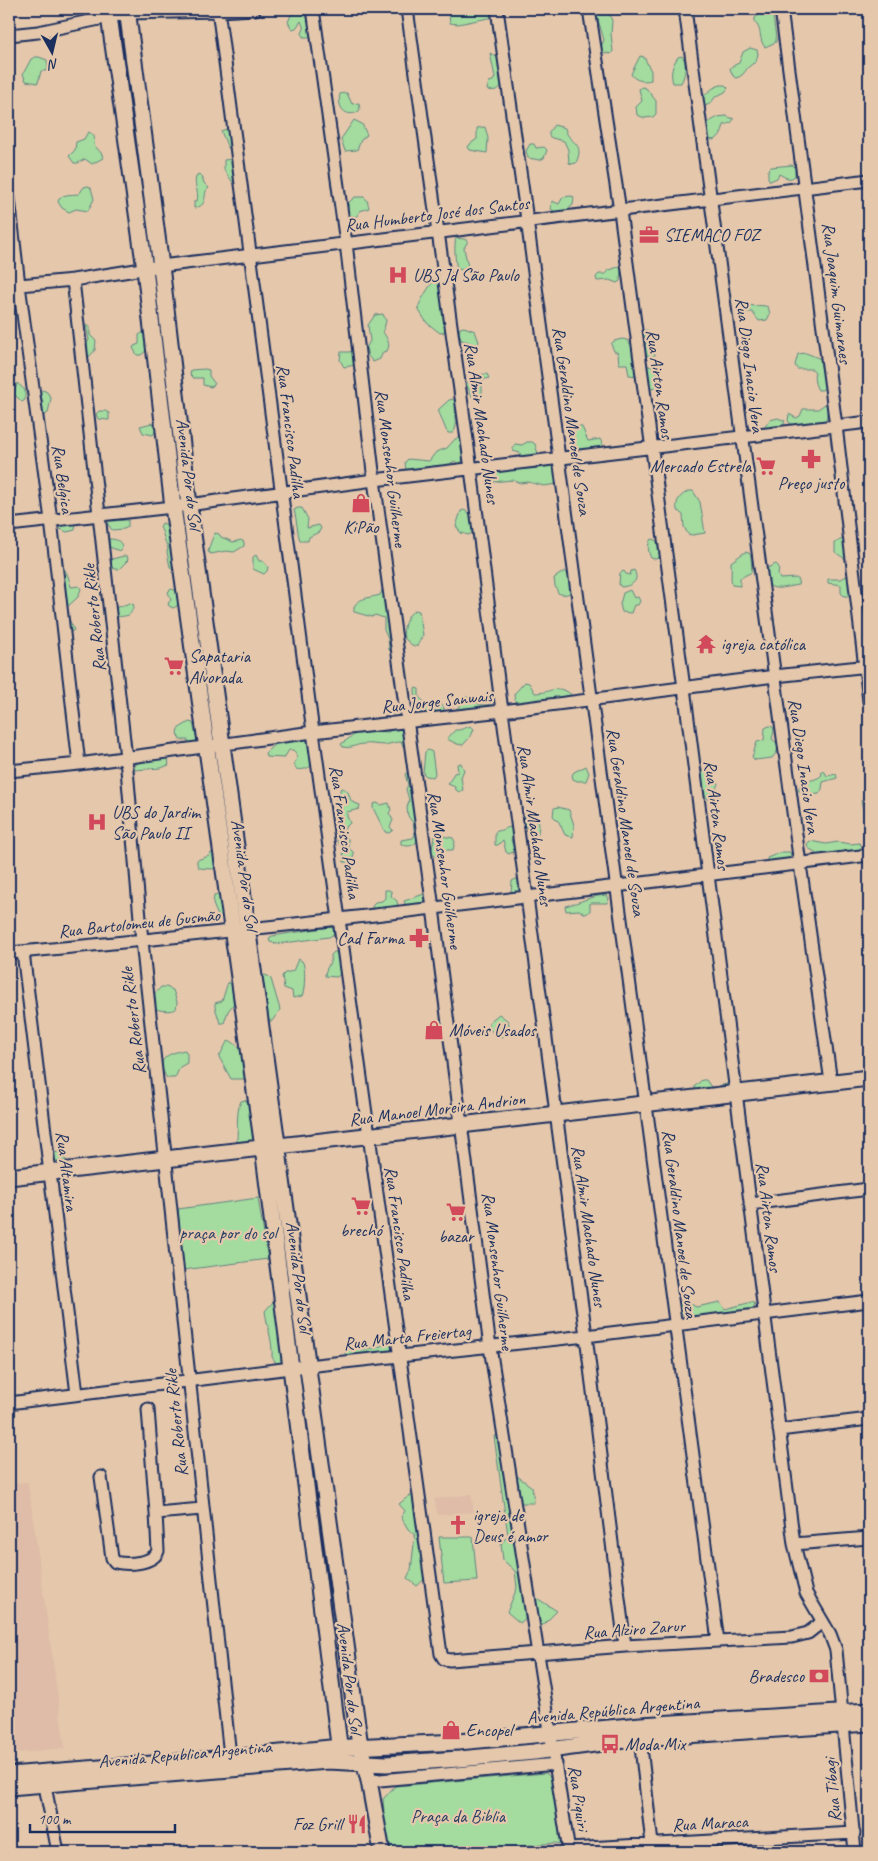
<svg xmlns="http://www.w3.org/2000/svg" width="878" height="1861" font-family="Caveat,sans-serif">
<rect width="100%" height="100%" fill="#e5c8ac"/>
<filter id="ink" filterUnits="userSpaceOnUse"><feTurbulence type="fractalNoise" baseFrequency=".02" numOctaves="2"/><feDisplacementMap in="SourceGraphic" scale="10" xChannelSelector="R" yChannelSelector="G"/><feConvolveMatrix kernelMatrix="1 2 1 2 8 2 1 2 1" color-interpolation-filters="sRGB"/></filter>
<g filter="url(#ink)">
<!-- built -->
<path fill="#debca7" d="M28,1482L65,1748L9,1754V1483Z
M471,1494L474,1512L438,1515L434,1499Z"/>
<!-- green -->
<path fill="#a4db9f" stroke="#60857e" d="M446,9H495L494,17L458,24L450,23L449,14Z
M597,9H608L612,21L611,34L613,51L611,54L602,52L600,49L604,40L596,13Z
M762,9H772L776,38V42L765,47C758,40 763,28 754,22L755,18L761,13Z
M298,11C311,18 311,23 312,37H303L302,33L304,29L301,21L296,28L292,29L288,22L291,15Z
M750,48L757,50L758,54L756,62C744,67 747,75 736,78L733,76L730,69L732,66L739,63L743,52Z
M490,53L500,59C502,73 509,94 487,90L489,82L493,81L495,77Z
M640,56L644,57L651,71V80C644,82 635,81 631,74Z
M682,56C688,63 685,76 681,83H673C670,74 672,65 678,57Z
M35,57H39L47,60L48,68L46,71H41L38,83L26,81L23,74L31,59Z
M721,85H725L728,88L725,92L715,97L711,103L700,109V98C709,94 709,88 721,85Z
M642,87L646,88L656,101V114L653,117L645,118L637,115L636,107L642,101L639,89Z
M344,93H347L352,104L359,103L360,109L358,112C345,118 337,107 340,94Z
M726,116L734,119L731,123L724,125C722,132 720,139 712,140L709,138L707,123L718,117Z
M354,120L362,124L367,135L361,140L357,150L345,151L341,139Z
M554,125L565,128C568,144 586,141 576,163L572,164L569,163L568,150L564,141L552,138L549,136V132Z
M485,127L488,138L487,153L470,150L468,147L470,144L477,139V128Z
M226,129L230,131L233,148H228L221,131Z
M88,132C95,134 95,138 94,145L102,154L103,158L92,164L85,159L78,163H74L69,156L75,150L76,142L84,139Z
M530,144H534L536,148L544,147L547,150L544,158L540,160L528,158L526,151Z
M233,159L236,180L234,184L224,170V160Z
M792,165L795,167V176C789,181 785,177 779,174L777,178L770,181L768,178V170L771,167Z
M198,174L202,176L204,183L209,188L206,191C204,200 206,206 194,208V201H197C200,191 191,182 198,174Z
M88,186L91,188L94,199L88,211L76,209L69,212L62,208L58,202C60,193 71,195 79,194L84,187Z
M571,196L574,197L573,205L567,210L555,212L551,209L552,201L559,204L563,197Z
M355,197H364L367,200L369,208L360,211L356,217L351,216L347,210L349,202Z
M456,238L464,239L468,241L464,248L468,267L461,270L457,268C455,263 454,243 456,238Z
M618,267L621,269L620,281L617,283L609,280L597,281L596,277L599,274H606L607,271Z
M436,278L440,279L448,331L440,333L427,323L418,309C418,304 431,283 436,278Z
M748,305C755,307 762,304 768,307L770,314L767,320L759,321L752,312H744L742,309L744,306Z
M383,314L386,321L383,332C387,338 391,344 387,351L383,352L380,359L373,362L368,356L366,348L370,341L368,325L375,315Z
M86,324L90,327V335L96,341L95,350L88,358L84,347L89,340Z
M464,327L475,331L479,342L476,346L472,345L469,342L461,340L459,332L460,328Z
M647,330L653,336L655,355L652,357L644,354L646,342L643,335V331Z
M145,331L147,333L148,349L141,355H137L133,348L134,346L139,344V335Z
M622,339L627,340L632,346L634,354L637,376L629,375L627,364H619L618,353L614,351L611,344L614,341Z
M357,349L356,365L344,367L340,360L341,352H349Z
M806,353L821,359C820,369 825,377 825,387L822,390H818C815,385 813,377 815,372L812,369H797L795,365L798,354Z
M648,366C659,366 659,377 659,386L652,389L649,387L648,383L650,380L646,369Z
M205,369L209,370V376L215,384L211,387L203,385V378H193L190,375L191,370Z
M487,374L489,378L482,380V395L477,400L473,398L466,384L475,375Z
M17,383L25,390V400L22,402L14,394Z
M43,390L47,392L51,398L48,413L45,415H41L40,411L43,403L40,392Z
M453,399L456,403C453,413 460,423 453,433H448L446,430L438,410L449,400Z
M825,404L828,406L826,422L794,427L788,421L789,414L796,418L800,416L803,409H818Z
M99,411H105L109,413V420L98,419L96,414Z
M778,418L785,421L782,429L752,433L750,430L751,426L763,429L770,420Z
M152,423L156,430L153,435L143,433L140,426Z
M574,426L582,427L588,441L600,439L603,445L602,449L574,452C569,445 566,431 574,426Z
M459,438L463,439L464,450L462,462L458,464L455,461L451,463L449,467L409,473L406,471L405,462L408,459L429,461L436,452L447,448L455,439Z
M527,442H532L535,444L538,454L536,459L522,458L520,453L513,451V447L515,444L522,445Z
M549,466H553L556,469L557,484L544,486L528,482L520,483L513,480L492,482L488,480L487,476C503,465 531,472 549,466Z
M689,491H693L700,502L705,533L692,535L688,534L684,527L683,515L677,510C675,500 681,495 689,491Z
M298,508H302L308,519L307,528L319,525L321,528L319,532L309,537L308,541H300C297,532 297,520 294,510Z
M464,510L471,514L474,530L469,535L461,533L456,526L461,511Z
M128,520V527L124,529L112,530L107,523L110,521Z
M76,521L75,530L67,532L60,529V525Z
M162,523L167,525L169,528L177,569L173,570L170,567L167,552L168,548C164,541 164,534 160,527Z
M215,533L219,534L221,537L233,542L241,540L244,542V546L234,552L226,551L211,554L208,552C208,549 213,536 215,533Z
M109,539C115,539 120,540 122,546L120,551L109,547Z
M651,539L655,540C660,544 661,551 659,558L655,559L651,558C648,552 647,545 651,539Z
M842,539L845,541L848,557L845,559L835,552V543Z
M745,552L749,553L751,556L752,572L740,578V586L732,585C730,578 732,570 731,562Z
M256,555L259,561H263L268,567L267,571L264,574L253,569V557Z
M124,556H127L128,560L119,569H115L111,567L112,559Z
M61,562L68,576L71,587L79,586L81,589L78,597L66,608L69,619L74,630L69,633Z
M776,564L779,567L778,575L780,579L796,578L799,580L798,585C783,587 768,595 764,574L769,567Z
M634,570C640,581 632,586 621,587L619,584L620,573L624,571L626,574L630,575L631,571Z
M565,571L570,578L572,592C567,595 563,595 558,593L555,586L554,578Z
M847,576L850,578L851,594L848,596H844L841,593V585L828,583V579H840Z
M383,588H385L393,652L389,650L388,639L384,630V618L375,615L372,617L354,612C352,598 370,598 380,595Z
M171,589L178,591L180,598L177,606L173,608L169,606L168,603L171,600L168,592Z
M630,590L634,598L638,597L640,601L638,605H634L631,613L622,612L620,604L623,593Z
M130,603L134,605C130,617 130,615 117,617L114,612L115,608Z
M415,610L419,611L423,635L417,646H413L404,638C402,629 406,615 415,610Z
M525,682L529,683L535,693C552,693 558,682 574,697L543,703L536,699C529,703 523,707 515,702L514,694Z
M415,688L419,689V697L425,703L426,707L442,705L444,708L443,716L423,715L416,712Z
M466,697L474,699C478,707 485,705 492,704L494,708L458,713L456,709L460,706L462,699Z
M189,722L193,723L198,743L188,746V740H180L177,733L178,729Z
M471,726L474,729L471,736L463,745L457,744L447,739L455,730H459Z
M769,726L773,727L774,731L772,739L778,744L777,752L772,758L755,760L752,757L757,742L764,740L765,728Z
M395,728H403L407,746L403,747L401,742C395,742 390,744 385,745C377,745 370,743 364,744C356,744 353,749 343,747L341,744L358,732L370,730L388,732Z
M308,735L315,762C310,768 303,771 296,769L294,764L297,758L296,753L293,750H289L284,758L266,757L265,753L277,742Z
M428,750L432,752L435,774L433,777L426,776L423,773L425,752Z
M161,758L168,759L169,765L161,768L133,770L137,763Z
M461,763L464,770L461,777L463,790L459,792L456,790L455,787L448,784L454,773L458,772L457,764Z
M586,766L589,773L586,781H577L573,779L572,775L574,772Z
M703,770H707C709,771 717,782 718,784C715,789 717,794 713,798L708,799C700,792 701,780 703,770Z
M821,771L825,772L827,776L836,774L837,778L823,782L822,789L819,794L803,795L798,789C804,777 814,783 822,775Z
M408,772L411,773L419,839C414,846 408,848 401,844V840L413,838L415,835L413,823L408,816L407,808L409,800L406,789L408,785L405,774Z
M341,788C350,789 348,796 352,802L360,805L359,809L347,812V816L350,823L344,829L343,832L348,839V847L354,853L352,863L344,862L343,849L338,842L336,831L339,819L336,800Z
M869,790V812L863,809L861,801L867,796Z
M377,803L381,805L389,803L391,810L389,813L393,820L390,827L393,830L389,833L385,832L373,808V804Z
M558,807L569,810L574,825L573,837L565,835L559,822L553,816L554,808Z
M534,815L538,817L539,825L538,833L534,835L532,830L522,825L523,818L526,816Z
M510,827L513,829V837L511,840L514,848L513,852L509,854L506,852L503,840L498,845H495V832Z
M436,835L453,838L455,842L453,850H445L442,853L443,856L441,859L431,854L434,838Z
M810,841L826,844L838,842L851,844L859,843L862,846L857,852L817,858L815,855V852L808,848L807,844Z
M216,852C218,859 219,865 213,869L199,868L197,864V860L209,856L211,853Z
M782,852H790L791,856L786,862L768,865L767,858Z
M516,879L520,880L522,895L514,896L511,893L512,881Z
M385,890H389L392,892L391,896L397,901L398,907L374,911L371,909L375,902L382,901L385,898Z
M424,894H427V905L407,909L404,901Z
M218,895L221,897L226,919L218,916L213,904L214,896Z
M607,895L609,899L607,903H590V911L586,914L579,910L566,911L565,906C579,903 593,895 607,895Z
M330,927L334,929L333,935L329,937L277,944L270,942L269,938L272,936Z
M334,952H339L343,971L337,977L325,976C325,968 332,963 331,955Z
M298,959C299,960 301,960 302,961C306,965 305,991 302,996L293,998L292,991L284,988L282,976L285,973L293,971Z
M264,975L268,976L271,979L279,1006L280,1010L272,1021H268L265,1019L268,1006L261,987Z
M228,982L232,983V987L235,989L236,1001L228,1011L224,1023H220L215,1007V1003L222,1001Z
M161,987H166L173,990L177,1002L176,1009C171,1012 157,1011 152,1007L153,996Z
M499,1014L508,1021L511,1033L501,1037L498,1028L497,1031L493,1032L489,1029V1022Z
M231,1041L244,1051L246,1075L244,1079H231L219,1057L227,1042Z
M185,1050L187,1054V1063L180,1067L175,1078H167C154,1059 168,1053 185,1050Z
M702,1080H706L711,1087H715L730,1083L732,1087L698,1093L695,1090V1086Z
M245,1100L251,1105L258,1143L236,1147C239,1133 235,1113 241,1101Z
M58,1152L68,1162L93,1159L100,1160L57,1169L53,1162L54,1153Z
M258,1198L268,1259L183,1270L178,1209Z
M683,1299L696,1307L720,1302L725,1309L752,1302L755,1304L752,1311L687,1317L680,1313L679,1305Z
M273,1302L277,1303L285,1358L281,1363L277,1364L272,1357C273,1342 267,1326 265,1311Z
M350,1342L360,1349L376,1348L390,1342L394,1344L391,1352L354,1359L346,1356C344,1350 345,1346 350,1342Z
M508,1434L513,1473L532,1487L534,1503H520L523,1542L532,1595L557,1611L542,1626L527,1617L520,1623L507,1612L517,1588L515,1571L503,1560L501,1544L508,1535L494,1436Z
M410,1495L420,1496L424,1534L431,1537C433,1557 434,1572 417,1586L407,1578L411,1570L415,1535L408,1529L401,1517L405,1511L399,1504Z
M439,1537H473L477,1581L444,1583Z
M546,1773L553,1780L563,1844L555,1843L457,1852H387L383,1799L395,1786Z"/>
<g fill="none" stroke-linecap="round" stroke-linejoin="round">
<defs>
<path id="street" d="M218,9L313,732L441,1654L444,1659L450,1660L625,1646L792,1637L808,1633L822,1622
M313,9L346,243L374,480L433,908L490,1347L569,1852
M407,9L471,469L502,711L586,1336L625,1646
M497,9L527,220L718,1641
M589,9L620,211L684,688L794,1544L806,1593L830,1634L836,1650L855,1852
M685,9L800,864L831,1082
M781,9L836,426L869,701
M9,35L38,32L128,13L219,11L255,9
M9,198L19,285L51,520L79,764
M73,280L126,758L142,941L231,1765
M9,286L73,280L161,266L869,180
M9,525L173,507L374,480L869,422
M9,771L79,764L313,732L502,711L775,676L869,666
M23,952L77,1394
M9,953C296,927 583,890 869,855
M750,1204L869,1189
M9,1403L307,1366L586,1336L869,1301
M148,1409L156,1513
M779,1430L869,1419
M101,1477L112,1558L115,1562C127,1565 153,1564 158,1551L156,1513L202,1509
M794,1544L869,1538
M640,1738L652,1844
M43,1776L58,1852
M369,1781L556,1764
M569,1849L854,1833"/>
<path id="secondary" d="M108,9L145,269L173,507L263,1148L341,1760
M127,9L161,266L189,505L360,1746L369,1781L382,1852
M9,1177L869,1078
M9,1775L230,1758L330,1748L458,1742L641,1725L869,1711
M9,1787L328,1761L386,1764L459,1759L534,1752L640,1738L869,1723"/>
</defs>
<!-- street casing -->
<use href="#street" stroke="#1b2f5e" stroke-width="15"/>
<!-- secondary casing -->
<use href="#secondary" stroke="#1b2f5e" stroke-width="19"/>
<!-- street -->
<use href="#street" stroke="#e5c8ac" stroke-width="11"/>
<!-- secondary -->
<use href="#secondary" stroke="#e5c8ac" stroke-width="15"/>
</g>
</g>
<!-- icons -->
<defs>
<symbol id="office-bare" viewBox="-9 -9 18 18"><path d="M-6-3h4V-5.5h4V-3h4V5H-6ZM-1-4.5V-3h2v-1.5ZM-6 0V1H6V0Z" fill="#d1495b" stroke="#e5c8ac" stroke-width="2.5" paint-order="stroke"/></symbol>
<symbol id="hospital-bare" viewBox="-9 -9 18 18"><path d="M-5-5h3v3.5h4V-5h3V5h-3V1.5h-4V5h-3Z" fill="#d1495b" stroke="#e5c8ac" stroke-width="2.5" paint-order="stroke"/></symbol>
<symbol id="pharmacy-bare" viewBox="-9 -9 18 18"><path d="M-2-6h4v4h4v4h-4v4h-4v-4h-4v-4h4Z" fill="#d1495b" stroke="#e5c8ac" stroke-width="2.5" paint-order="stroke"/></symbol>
<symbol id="supermarket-bare" viewBox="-9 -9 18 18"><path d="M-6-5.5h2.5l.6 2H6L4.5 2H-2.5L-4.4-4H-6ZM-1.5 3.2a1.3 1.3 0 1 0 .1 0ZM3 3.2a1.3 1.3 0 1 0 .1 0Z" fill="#d1495b" stroke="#e5c8ac" stroke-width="2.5" paint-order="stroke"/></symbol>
<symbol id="shop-bare" viewBox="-9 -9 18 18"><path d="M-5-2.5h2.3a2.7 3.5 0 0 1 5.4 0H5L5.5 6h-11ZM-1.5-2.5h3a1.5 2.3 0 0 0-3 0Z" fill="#d1495b" stroke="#e5c8ac" stroke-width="2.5" paint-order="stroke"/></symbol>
<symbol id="temple-bare" viewBox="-9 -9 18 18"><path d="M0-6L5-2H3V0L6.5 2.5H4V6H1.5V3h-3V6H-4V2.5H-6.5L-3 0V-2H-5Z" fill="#d1495b" stroke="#e5c8ac" stroke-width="2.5" paint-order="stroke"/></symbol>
<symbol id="church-bare" viewBox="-9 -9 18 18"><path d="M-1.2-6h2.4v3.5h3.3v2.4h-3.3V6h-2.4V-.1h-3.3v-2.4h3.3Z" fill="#d1495b" stroke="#e5c8ac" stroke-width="2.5" paint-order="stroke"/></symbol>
<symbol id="bank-bare" viewBox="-9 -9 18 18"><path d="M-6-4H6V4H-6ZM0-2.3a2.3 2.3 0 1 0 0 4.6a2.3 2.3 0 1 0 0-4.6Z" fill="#d1495b" stroke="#e5c8ac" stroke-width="2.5" paint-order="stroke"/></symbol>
<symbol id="bus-bare" viewBox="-9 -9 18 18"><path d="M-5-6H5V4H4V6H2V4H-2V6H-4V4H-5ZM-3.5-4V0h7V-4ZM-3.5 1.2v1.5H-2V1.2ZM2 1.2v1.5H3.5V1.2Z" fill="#d1495b" stroke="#e5c8ac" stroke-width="2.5" paint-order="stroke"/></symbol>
<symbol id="restaurant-bare" viewBox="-9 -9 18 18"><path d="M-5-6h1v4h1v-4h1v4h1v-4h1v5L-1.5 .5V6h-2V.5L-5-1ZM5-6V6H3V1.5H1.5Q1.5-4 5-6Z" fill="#d1495b" stroke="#e5c8ac" stroke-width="2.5" paint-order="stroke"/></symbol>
</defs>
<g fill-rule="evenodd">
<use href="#office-bare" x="635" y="221" width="28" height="28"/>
<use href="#hospital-bare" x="384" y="261" width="28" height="28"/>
<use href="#pharmacy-bare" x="797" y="445" width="28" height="28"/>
<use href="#supermarket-bare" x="752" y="452" width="28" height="28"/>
<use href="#shop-bare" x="347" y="489" width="28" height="28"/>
<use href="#temple-bare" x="692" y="630" width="28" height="28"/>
<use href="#supermarket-bare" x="160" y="652" width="28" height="28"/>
<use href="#hospital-bare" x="83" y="808" width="28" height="28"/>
<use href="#pharmacy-bare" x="405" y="924" width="28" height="28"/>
<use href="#shop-bare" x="420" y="1016" width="28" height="28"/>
<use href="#supermarket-bare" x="347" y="1192" width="28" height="28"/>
<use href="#supermarket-bare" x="442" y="1198" width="28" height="28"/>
<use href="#church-bare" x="444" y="1511" width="28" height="28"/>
<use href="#bank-bare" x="805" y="1662" width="28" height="28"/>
<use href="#shop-bare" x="437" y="1716" width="28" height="28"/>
<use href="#bus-bare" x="596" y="1730" width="28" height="28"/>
<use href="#restaurant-bare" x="343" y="1810" width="28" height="28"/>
</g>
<g text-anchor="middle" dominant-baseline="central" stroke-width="4.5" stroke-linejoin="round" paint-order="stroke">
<!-- street labels -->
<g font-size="18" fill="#1b2f5e" stroke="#e5c8ac">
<text transform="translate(437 214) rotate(-7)">Rua Humberto José dos Santos</text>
<text transform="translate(837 293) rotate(83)">Rua Joaquim Guimaraes</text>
<text transform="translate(750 365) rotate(83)">Rua Diego Inacio Vera</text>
<text transform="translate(660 384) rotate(82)">Rua Airton Ramos</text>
<text transform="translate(572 421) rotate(82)">Rua Geraldino Manoel de Souza</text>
<text transform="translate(482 423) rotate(82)">Rua Almir Machado Nunes</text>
<text transform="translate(291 431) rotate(83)">Rua Francisco Padilha</text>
<text transform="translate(391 468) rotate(83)">Rua Monsenhor Guilherme</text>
<text transform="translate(189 474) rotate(83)">Avenida Por do Sol</text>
<text transform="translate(63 479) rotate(82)">Rua Belgica</text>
<text transform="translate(94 618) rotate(-96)">Rua Roberto Rikle</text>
<text transform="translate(437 701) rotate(-6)">Rua Jorge Sanwais</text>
<text transform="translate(804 766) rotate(82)">Rua Diego Inacio Vera</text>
<text transform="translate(717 815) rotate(83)">Rua Airton Ramos</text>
<text transform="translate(626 822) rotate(82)">Rua Geraldino Manoel de Souza</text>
<text transform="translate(535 825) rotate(82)">Rua Almir Machado Nunes</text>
<text transform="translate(345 832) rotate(82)">Rua Francisco Padilha</text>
<text transform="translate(445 870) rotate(82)">Rua Monsenhor Guilherme</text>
<text transform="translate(245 875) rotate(82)">Avenida Por do Sol</text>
<text transform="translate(139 923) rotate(-6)">Rua Bartolomeu de Gusmão</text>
<text transform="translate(133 1021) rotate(-97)">Rua Roberto Rikle</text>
<text transform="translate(437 1109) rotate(-7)">Rua Manoel Moreira Andrion</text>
<text transform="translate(67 1171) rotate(83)">Rua Altamira</text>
<text transform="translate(769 1217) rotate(83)">Rua Airton Ramos</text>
<text transform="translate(680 1224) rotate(83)">Rua Geraldino Manoel de Souza</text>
<text transform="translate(589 1226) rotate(82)">Rua Almir Machado Nunes</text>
<text transform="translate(400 1233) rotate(82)">Rua Francisco Padilha</text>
<text transform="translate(498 1271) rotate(83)">Rua Monsenhor Guilherme</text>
<text transform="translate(299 1277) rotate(83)">Avenida Por do Sol</text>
<text transform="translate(407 1337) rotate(-6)">Rua Marta Freiertag</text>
<text transform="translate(176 1423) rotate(-96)">Rua Roberto Rikle</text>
<text transform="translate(634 1629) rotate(-4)">Rua Alziro Zarur</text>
<text transform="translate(350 1678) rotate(83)">Avenida Por do Sol</text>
<text transform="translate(613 1710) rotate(-5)">Avenida República Argentina</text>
<text transform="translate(185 1754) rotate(-5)">Avenida Republica Argentina</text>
<text transform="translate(832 1790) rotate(-95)">Rua Tibagi</text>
<text transform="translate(579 1798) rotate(82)">Rua Piquiri</text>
<text transform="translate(710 1823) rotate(-3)">Rua Maraca</text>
</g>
<!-- poi labels -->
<g font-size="18" fill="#1b2f5e" stroke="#e5c8ac" text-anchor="start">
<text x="664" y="235">SIEMACO FOZ</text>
<text x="413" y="275">UBS Jd São Paulo</text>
<text x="751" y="466" text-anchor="end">Mercado Estrela</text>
<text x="811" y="483" text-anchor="middle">Preço justo</text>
<text x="361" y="527" text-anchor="middle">KiPão</text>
<text x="721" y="644">igreja católica</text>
<text x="189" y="656">Sapataria<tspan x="189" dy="21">Alvorada</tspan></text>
<text x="112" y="812">UBS do Jardim<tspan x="112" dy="21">São Paulo II</tspan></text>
<text x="404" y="938" text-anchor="end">Cad Farma</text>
<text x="449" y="1030">Móveis Usados</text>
<text x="361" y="1230" text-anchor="middle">brechó</text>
<text x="456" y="1236" text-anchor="middle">bazar</text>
<text x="473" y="1515">igreja de<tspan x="473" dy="21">Deus é amor</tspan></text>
<text x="804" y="1676" text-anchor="end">Bradesco</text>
<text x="466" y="1730">Encopel</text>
<text x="625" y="1744">Moda Mix</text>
<text x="342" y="1824" text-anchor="end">Foz Grill</text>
</g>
<!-- park labels -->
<g font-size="18" fill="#294064" stroke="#e5c8ac">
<text x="228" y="1233">praça por do sol</text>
<text x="458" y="1816">Praça da Biblia</text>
</g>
</g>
<!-- margin -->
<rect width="878" height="1861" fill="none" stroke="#e5c8ac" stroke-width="30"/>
<rect x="15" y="15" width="848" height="1831" fill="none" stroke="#1b2f5e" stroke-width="2" filter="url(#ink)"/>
<!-- north arrow -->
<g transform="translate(52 52) rotate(172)" stroke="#e5c8ac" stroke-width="4" paint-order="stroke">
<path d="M0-4L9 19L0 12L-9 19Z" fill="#1b2f5e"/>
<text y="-8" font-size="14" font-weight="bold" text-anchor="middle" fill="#1b2f5e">N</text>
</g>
<!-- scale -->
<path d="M30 1824v8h145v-8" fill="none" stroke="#1b2f5e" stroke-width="2.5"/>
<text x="38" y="1824" font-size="15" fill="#1b2f5e" stroke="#e5c8ac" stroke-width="4" paint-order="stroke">100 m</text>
</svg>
